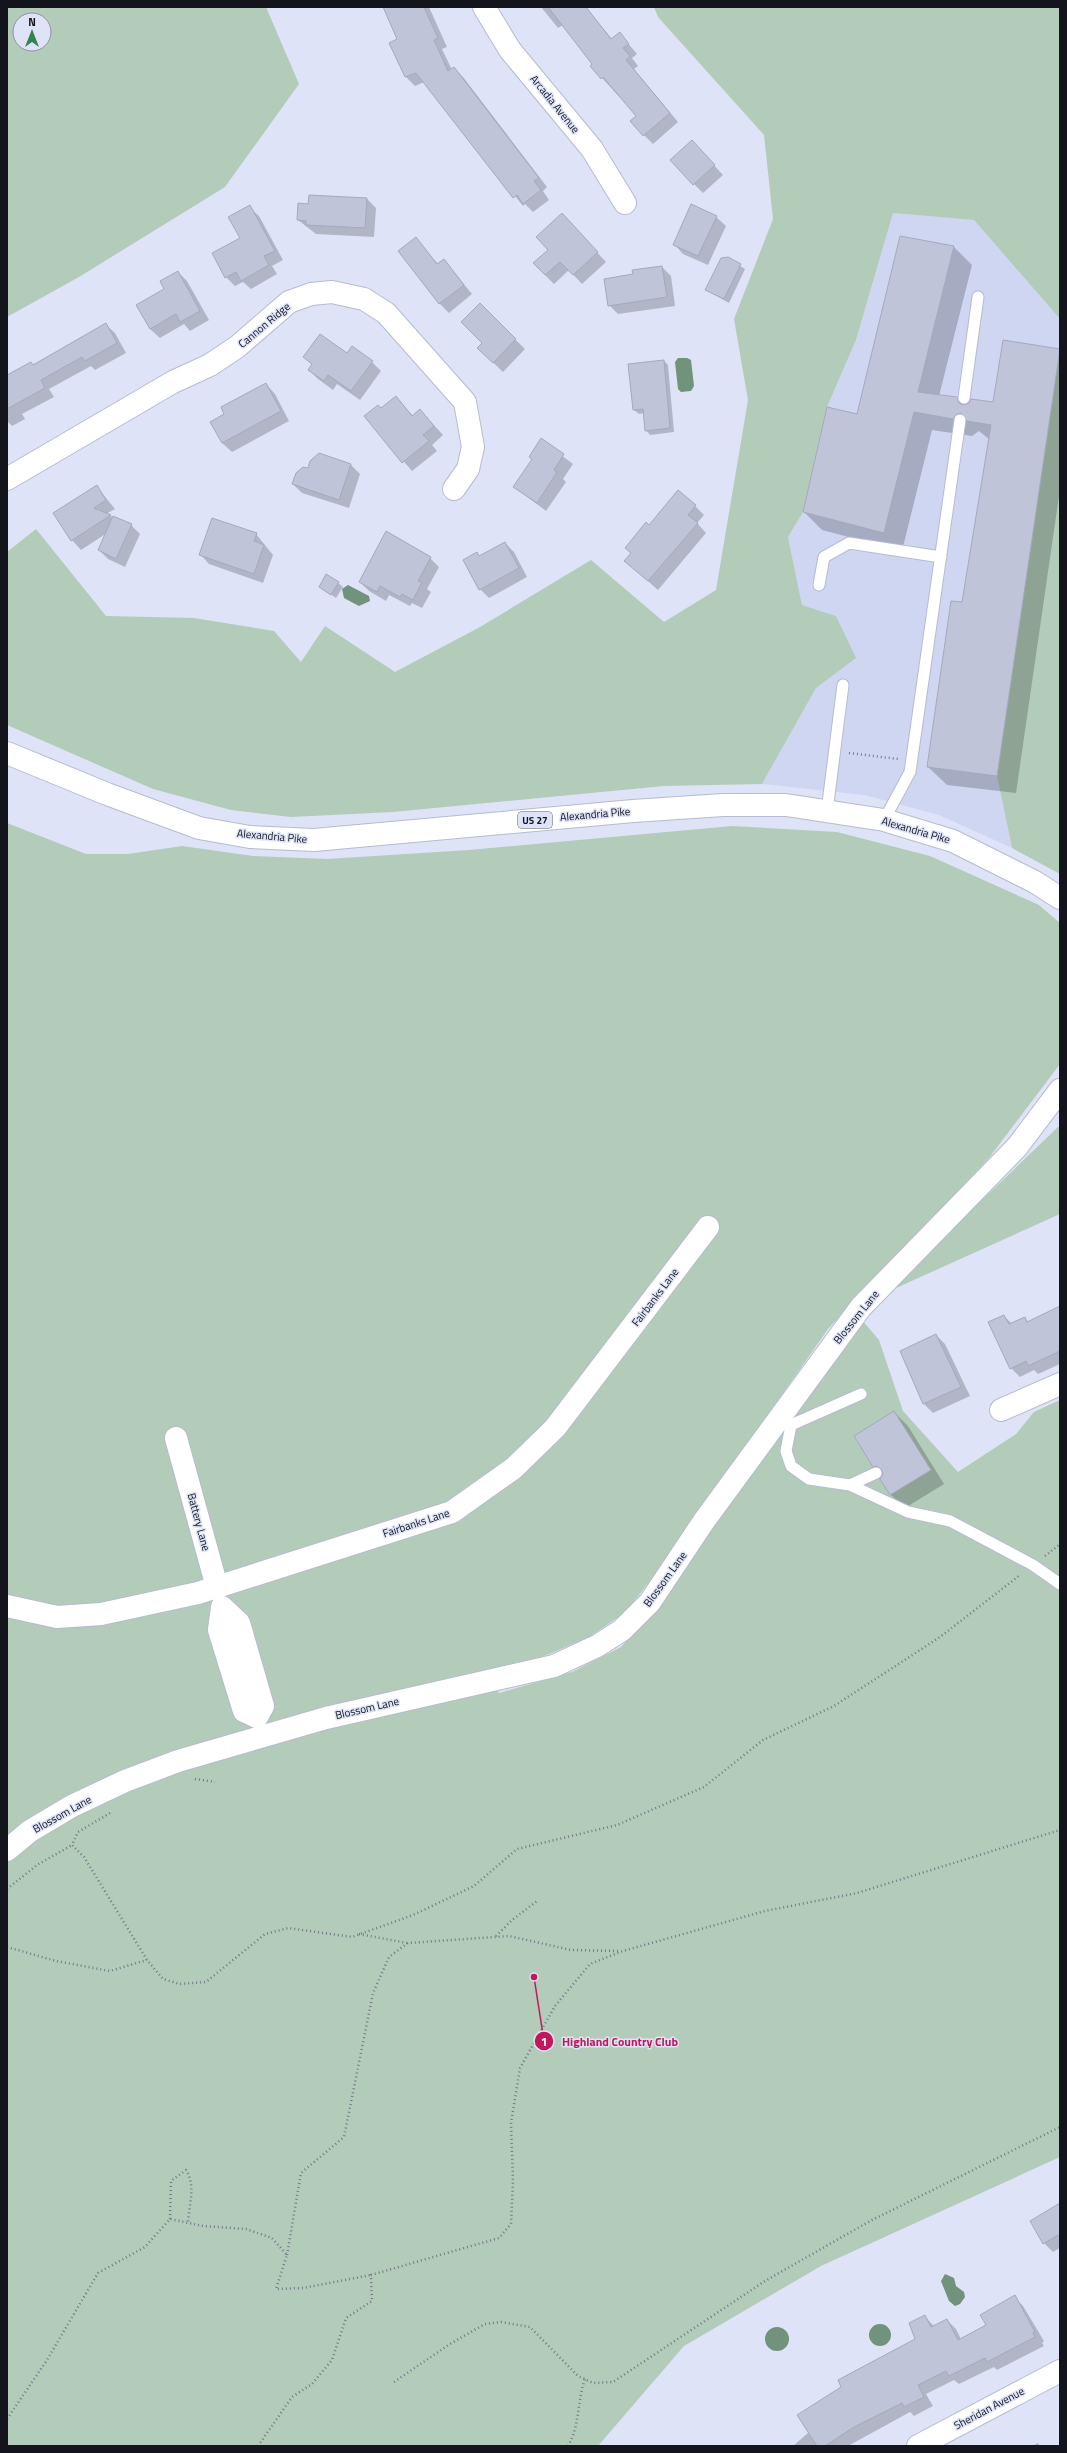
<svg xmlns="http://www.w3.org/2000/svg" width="1067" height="2453" font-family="'Titillium Web',sans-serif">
<rect width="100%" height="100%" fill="#dee3f8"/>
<!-- built -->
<path fill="#cfd6f2" d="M893,213L974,220L1060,319V349L997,776L1012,848L939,815L864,795L762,784L816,688L855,658L836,616L802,605L788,537L803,512L827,407L856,340Z"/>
<!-- green -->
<path fill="#b2ccb9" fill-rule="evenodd" d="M7,7H266L299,84L225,187L79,277L7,317ZM20,20H44V44H20Z
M654,7H1060V319L974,220L893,213L856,340L827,407L803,512L788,537L802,605L836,616L856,658L816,688L762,784L664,786L393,812L291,817L231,810L153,789L7,725V552L36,529L106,616L194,618L274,631L301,662L325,626L395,672L480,627L591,560L664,622L716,590L748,400L734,319L773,219L764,135L658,17Z
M1060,349V874L1012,848L997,776Z
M7,823L86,854H128L182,846L253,856L327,859L469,850L732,826L837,832L930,856L1039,905L1060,923V1064L989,1158L828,1329L675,1548L626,1612L589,1637L537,1659L483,1672L499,1693L572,1672L621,1647L663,1599L861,1319L879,1340L903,1411L958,1472L1016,1434L1034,1412L1060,1400V2157L821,2266L684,2346L598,2446H7Z
M1058,1127H1060V1214L885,1293Z"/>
<!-- water -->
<path fill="#71927b" d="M678,358H687L691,360L694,386L691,391L681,392L678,389L675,362Z
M348,585L369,596L370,601L359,606L344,598L342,589Z
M945,2274L954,2278L956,2286L964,2292L965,2297L960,2304L955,2306L949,2301L941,2281Z
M869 2335a11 11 0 1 1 22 0a11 11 0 1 1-22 0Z
M765 2339a12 12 0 1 1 24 0a12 12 0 1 1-24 0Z"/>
<!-- shadow -->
<path fill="#0003" d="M384,7H429L447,47L442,49L452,70L454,68L463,77L547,187L543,191L549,200L533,212L525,204L523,206L424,82L415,86L406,77L391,43L399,40Z
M541,7H585L612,39L620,34L637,54L632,58L638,66L634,69L678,122L653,144L644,135L637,116L602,78L563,25L558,28Z
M701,151L723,175L703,193L694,184Z
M367,199L376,208L374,237L316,234L298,220L309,205Z
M692,206L716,217L726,226L708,265L683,254L674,244Z
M249,207L259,216L283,260L272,266L277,274L251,289L243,282L235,286L226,277L241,238Z
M571,224L606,262L582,284L569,270L554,284L545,275L549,250Z
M416,239L438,264L444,260L472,294L449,313L439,303Z
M954,247L972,265L939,396L957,398L964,406L994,403L1060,351V489L1016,793L947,785L928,767L963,603L989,439L979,431L972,436L932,430L902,551L822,530L804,512Z
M727,258L745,269L729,303L706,290Z
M662,267L671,276L675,306L618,314L609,305L634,275Z
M178,272L187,281L209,320L190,331L184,324L160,338L150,329L166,290Z
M480,305L525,349L503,372L478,348L483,343Z
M105,324L115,333L126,353L95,370L91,366L49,389L54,397L22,414L25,419L12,426L7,421V376L33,365Z
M347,355L372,362L381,371L360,400L337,384L333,390L318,379L309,370L312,365L304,357Z
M664,361L668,365L674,432L650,435L646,430L644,413L639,414L634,410Z
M266,384L275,394L289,421L232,452L222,443L226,414Z
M396,397L413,416L420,410L443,435L432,445L437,451L412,471L365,417L381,409Z
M541,440L573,464L563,479L566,482L546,511L514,487L533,460L530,457Z
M320,455L351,465L360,474L349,508L302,493L293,484Z
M97,487L115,509L106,514L131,525L140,534L125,567L108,559L99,550L107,533L81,550L72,540L55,513Z
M695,506L704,515L697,523L706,533L658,590L625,561L649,527Z
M256,534L273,555L263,583L209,564L200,554Z
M505,543L514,552L527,577L489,598L480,589V557Z
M430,558L439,567L427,589L431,592L422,608L412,603L410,606L389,595L386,601L369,591L360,582Z
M338,583L343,587L336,598L320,587Z
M1060,1307V1364L1038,1374L1034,1370L1020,1377L1011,1368L1004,1316L1012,1324L1024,1318L1029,1322Z
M936,1335L945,1344L970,1396L933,1413L924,1404L901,1351Z
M894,1412L908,1426L944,1484L905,1508L891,1495L881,1479L883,1476L873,1466Z
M1060,2204V2248L1053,2252L1044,2243Z
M1014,2297L1023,2306L1044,2341L1042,2343L1044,2346L997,2370L994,2367L959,2384L954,2380L926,2394L933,2406L914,2416L910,2412L848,2446H793L916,2339L925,2317L934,2326L947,2320L956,2329L961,2339L987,2325Z
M1038,2443L1040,2446H1032Z"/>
<!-- building -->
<path fill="#bfc4d9" stroke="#a4a9bd" d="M383,7H424L438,38L434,40L448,71L454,67L539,178L534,181L541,190L523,204L517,195L513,198L416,73L405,77L389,43L397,39Z
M548,7H586L611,39L620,32L629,44L623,48L630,56L626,60L670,113L643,136L630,121L636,116L603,77L601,79L590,66L592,64Z
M692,140L715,165L693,185L670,160Z
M309,195L367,198L365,228L306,225V221L297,220L298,203L308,204Z
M691,204L717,216L698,256L673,245Z
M250,205L275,251L264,256L269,265L241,281L236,272L225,278L212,253L240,238L228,217Z
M562,213L598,252L573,275L560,262L545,275L533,263L548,250L536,237Z
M900,236L954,246L918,392L957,397L959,403L963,405L969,403L971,399L993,402L1003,340L1060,349L997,776L927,767L951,601L962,602L991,425L967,421L961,413L957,414L953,419L914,412L884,533L803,512L827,407L857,414Z
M416,237L437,264L444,259L464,285L439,304L398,251Z
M728,257L741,264L724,299L705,290L721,258Z
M662,266L667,297L608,306L604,279L633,274L632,270Z
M178,271L200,311L180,322L176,314L150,329L136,305L164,289L160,281Z
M480,303L516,339L493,363L477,348L482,343L461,322Z
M106,323L117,343L85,361L82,357L41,380L45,388L7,409V375L31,362L33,365Z
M320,334L347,353L352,346L373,361L351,391L328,375L324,381L308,370L312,364L303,357Z
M664,360L670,428L645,431L643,409L633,410L628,364Z
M266,383L281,411L222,443L210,422L224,414L221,407Z
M396,396L412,416L420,409L434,426L423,435L429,441L402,463L364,416L378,405L381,408Z
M541,438L564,454L554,470L557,472L537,503L513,487L532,459L529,457Z
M319,453L351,464L339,500L292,484L296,473L303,467L308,468L310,461Z
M97,485L106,500L94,508L111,515L71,541L53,513Z
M678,490L696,505L688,515L698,523L648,581L624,561L631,553L625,548L646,522L649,525Z
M113,516L132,524L116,559L98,550Z
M212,518L257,533L254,541L264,545L254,574L199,555Z
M386,531L431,557L418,581L422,582L413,600L402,594L400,597L380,586L377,592L359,582Z
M505,542L519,568L479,590L463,560L477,552L479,556Z
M326,574L339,582L331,595L319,587Z
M1060,1306V1351L1028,1366L1026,1361L1010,1369L988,1322L1004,1315L1009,1324L1025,1317L1027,1322Z
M936,1334L961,1387L923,1404L900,1351Z
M894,1411L931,1470L890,1495L880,1479L883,1474L882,1470L877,1466L873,1467L854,1436Z
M1060,2203V2234L1043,2244L1030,2221Z
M1015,2295L1035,2332L1033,2333L1035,2337L987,2362L985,2358L949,2376L946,2371L918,2385L924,2397L904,2407L902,2403L854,2427L825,2446H817L797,2415L841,2387L838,2380L915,2339L909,2323L925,2315L931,2327L947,2319L958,2340L986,2325L980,2315Z"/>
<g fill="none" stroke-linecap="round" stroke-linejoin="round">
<defs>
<path id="service" d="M964,398L978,297
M819,585L824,557L849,543L941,557
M827,811L843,685
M884,820L910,772L960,420
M780,1417L791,1425L786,1451L791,1466L809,1479L850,1485L876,1473
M791,1425L861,1394
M850,1485L908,1512L950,1521L1033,1565L1060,1584"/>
<path id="minor" d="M484,7L510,50L592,149L625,203
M7,479L173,382L210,365L237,347L289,302L311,294L332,292L364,299L386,313L465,402L473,447L468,469L454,489
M1001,1410L1060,1384
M176,1438L217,1587
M7,1606L57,1617L101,1614L198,1593L452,1512L514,1468L555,1428L708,1227
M222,1607L239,1623L263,1706L257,1717L244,1711L219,1630Z
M7,1850L30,1831L72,1806L125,1781L178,1761L326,1718L554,1666L597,1646L622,1630L650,1602L704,1521L861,1307L1017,1147L1060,1090
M918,2446L1060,2371"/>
<path id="primary" d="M7,753L107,794L199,828L250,837L314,840L633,811L723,805H786L884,820L953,841L1035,882L1060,898"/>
</defs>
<!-- service casing -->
<use href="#service" stroke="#b7bbcf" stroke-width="13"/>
<!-- minor casing -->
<use href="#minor" stroke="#b7bbcf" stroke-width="24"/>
<!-- primary casing -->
<use href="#primary" stroke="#b7bbcf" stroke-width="24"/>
<!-- path -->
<path stroke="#757886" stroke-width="2.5" stroke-dasharray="1 3" stroke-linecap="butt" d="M849,753L898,759
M1045,1556L1060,1544
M195,1779L215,1782
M110,1813L78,1832L72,1845L84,1857L147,1960L163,1979L180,1984L206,1982L265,1934L288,1928L352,1937L413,1915L474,1886L517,1849L617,1825L704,1787L763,1740L834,1706L940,1637L1020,1575
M7,1889L37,1865L72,1845
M359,1934L407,1943
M496,1936L512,1920L537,1901
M7,1947L56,1961L110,1971L147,1960
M170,2219L171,2181L186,2170C196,2185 189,2205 188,2223
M287,2255L301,2173L344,2137L373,1993L389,1957L408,1943L509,1936L571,1950L620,1951
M394,2382L450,2344L485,2324L501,2322L530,2327L578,2376L593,2383L613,2382L765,2281L870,2221L1060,2127
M7,2419L47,2360L98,2273L145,2247L170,2219L203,2226L246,2229L272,2238L287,2255L276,2289L303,2288L371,2275
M258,2446L292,2397L312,2384L332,2360L346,2318L372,2301L371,2275L499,2238L511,2224L513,2181L511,2123L520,2068L555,2006L590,1964L623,1951L765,1911L857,1893L1060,1830
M568,2446C580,2426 577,2401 585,2379"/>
<!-- service -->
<use href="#service" stroke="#fff" stroke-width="11"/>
<!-- minor -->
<use href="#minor" stroke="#fff" stroke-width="22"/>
<!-- primary -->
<use href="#primary" stroke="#fff" stroke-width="22"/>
</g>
<g text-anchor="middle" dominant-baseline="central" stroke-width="3" stroke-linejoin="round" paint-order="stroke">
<!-- shield labels -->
<rect fill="#dee3f8" stroke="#51535e" stroke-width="1" x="518" y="812" width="34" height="16" rx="3"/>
<g font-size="10" font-weight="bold" fill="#14151c">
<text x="535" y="820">US 27</text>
</g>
<!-- street labels -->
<g font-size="11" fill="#14151c" stroke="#dee3f8">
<text transform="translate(555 104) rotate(51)">Arcadia Avenue</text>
<text transform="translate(264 325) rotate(-40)">Cannon Ridge</text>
<text transform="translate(595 814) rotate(-5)">Alexandria Pike</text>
<text transform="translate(916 830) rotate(16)">Alexandria Pike</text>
<text transform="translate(272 836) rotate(5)">Alexandria Pike</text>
<text transform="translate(655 1297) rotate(-53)">Fairbanks Lane</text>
<text transform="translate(856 1317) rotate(-51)">Blossom Lane</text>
<text transform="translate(199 1522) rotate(75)">Battery Lane</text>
<text transform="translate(416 1523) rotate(-18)">Fairbanks Lane</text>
<text transform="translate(665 1579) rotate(-54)">Blossom Lane</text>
<text transform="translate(367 1708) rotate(-13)">Blossom Lane</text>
<text transform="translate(62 1814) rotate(-29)">Blossom Lane</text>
<text transform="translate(989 2408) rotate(-28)">Sheridan Avenue</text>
</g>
</g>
<!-- callouts -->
<path fill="none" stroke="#c2185b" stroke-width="1.5" d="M534 1977L544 2041"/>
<g fill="#c2185b" stroke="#dee3f8" stroke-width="1.5">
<circle cx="534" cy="1977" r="4"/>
<circle cx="544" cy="2041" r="10"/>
</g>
<g font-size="12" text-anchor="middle" font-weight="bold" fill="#fff">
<text x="544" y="2046">1</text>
</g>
<g font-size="12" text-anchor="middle" font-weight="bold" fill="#c2185b" stroke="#dee3f8" stroke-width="3" stroke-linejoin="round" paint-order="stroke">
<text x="620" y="2046">Highland Country Club</text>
</g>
<!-- border -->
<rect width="1067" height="2453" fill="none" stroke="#14151c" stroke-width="16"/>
<!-- north arrow -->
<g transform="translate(32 32)"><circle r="19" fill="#dee3f8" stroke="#8d91a0"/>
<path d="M0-3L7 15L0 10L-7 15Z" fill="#338252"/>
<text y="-6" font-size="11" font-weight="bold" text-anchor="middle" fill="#14151c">N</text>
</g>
</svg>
